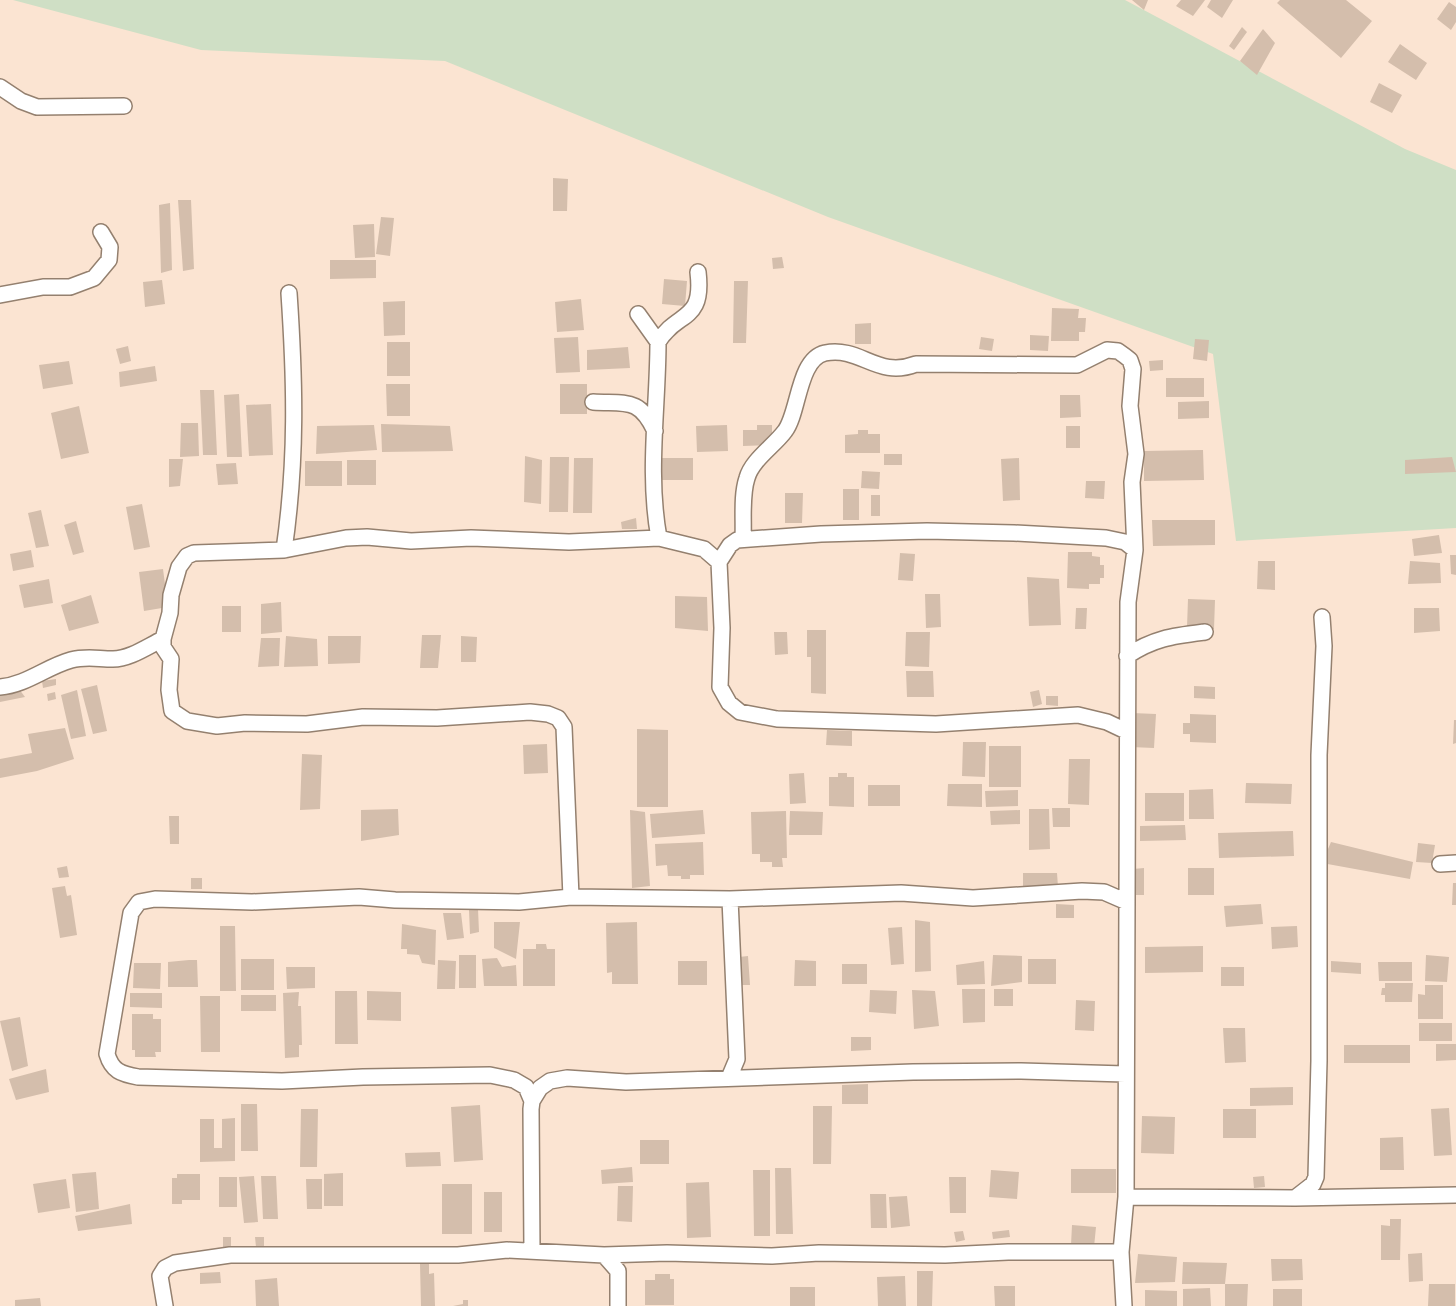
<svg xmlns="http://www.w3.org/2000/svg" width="1456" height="1306" font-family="'Varela Round',sans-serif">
<rect width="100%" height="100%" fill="#fbe4d2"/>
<!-- green -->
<path fill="#cfdfc5" d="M13,0H1125L1405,149L1456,170V528L1236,541L1213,354L828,217L445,61L201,50Z"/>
<!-- building -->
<path fill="#d4beac" d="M1132,0H1148L1144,10Z
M1181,0H1205L1193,16L1176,6Z
M1211,0H1233L1222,18L1207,7Z
M1280,0H1346L1372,21L1341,58L1277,3Z
M1449,2L1456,7V22L1451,30L1437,19Z
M1242,27L1247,32L1234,50L1229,46Z
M1263,29L1275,43L1257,75L1240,61Z
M1400,44L1427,63L1416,80L1388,62Z
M1379,83L1402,95L1392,113L1370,102Z
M553,178L568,179L567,211H553Z
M178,200H191L194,269L183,271Z
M170,203L172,270L161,273L159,205Z
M381,217L394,218L390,256L376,254Z
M374,224L375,257L355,258L353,225Z
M782,257L784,268L773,269L772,258Z
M330,260H376V278L330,279Z
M664,279L687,281L685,306L662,304Z
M162,280L165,304L145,307L143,282Z
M734,281H748L746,343H733Z
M581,299L584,330L557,332L555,302Z
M405,301V335L384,336L383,302Z
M1052,308L1079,309L1078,318H1086L1085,332H1079V341H1051Z
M871,323V344H855V324Z
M1030,335L1049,336L1048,351L1030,350Z
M578,337L580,372L556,373L554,338Z
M981,337L994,339L992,351L979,349Z
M1195,339L1209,340L1207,361L1193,359Z
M387,342H410V376H387Z
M128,346L131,361L120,364L116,349Z
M628,347L630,368L587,370V350Z
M1163,360V370L1150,371L1149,361Z
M69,361L73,384L43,389L39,365Z
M155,366L157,381L120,387L119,372Z
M1166,378H1204V397H1166Z
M386,384H410V416H387Z
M560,384H587V414H560Z
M200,390H214L217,455H203Z
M239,394L242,457H227L224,395Z
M1060,395H1080L1081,417L1060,418Z
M1209,401V418L1178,419V402Z
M271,404L273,455L249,456L246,405Z
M79,406L89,453L61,459L51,413Z
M181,423H198L199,456L180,457Z
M381,424L450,426L453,451L382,452Z
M374,425L377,450L316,454L317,426Z
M727,425L728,451L697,452L696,426Z
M757,425H772V445L743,446V430H757Z
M1066,426H1080V448H1066Z
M858,430H868V434H880V453H845V435L858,434Z
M1203,450L1204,480L1144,481V451Z
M884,454H902V465H884Z
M525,456L542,460L541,504L524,502Z
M550,457H569L568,512H549Z
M1452,457L1456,472L1405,474V460Z
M574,458H593L592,513H573Z
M657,458H693V480H658Z
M1019,458L1020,500L1003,501L1001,459Z
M169,459H183L180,486L169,487Z
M347,460H376V485H347Z
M305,461H342V486H305Z
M236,463L238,484L218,485L216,464Z
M862,471L880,472L879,489L861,488Z
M1086,481H1105L1104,499L1085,498Z
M843,489H859V520H843Z
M785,493H803L802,523H785Z
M871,495H880V516H871Z
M142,504L150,547L134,550L126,507Z
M41,510L49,546L36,548L28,513Z
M636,518L637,529H622L621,522Z
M1152,520H1215V545L1153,546Z
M76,521L84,552L73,555L64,525Z
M1439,535L1442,553L1414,556L1412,539Z
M31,550L34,567L13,571L10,554Z
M1068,552H1092V556L1100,557V565H1104V578H1100V584H1089V589L1067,588Z
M900,553L915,554L913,581L898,580Z
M1450,555H1456V575L1451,574Z
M1258,561H1275V590L1257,589Z
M1410,561L1440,563L1441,583L1408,584Z
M163,569L168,607L144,611L139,572Z
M1027,577L1059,579L1061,625L1029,626Z
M49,579L53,603L24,608L19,585Z
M925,594H940L941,627L926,628Z
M91,595L99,623L69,631L61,605Z
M675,596L707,597L708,631L675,628Z
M1188,599L1215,600L1214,629L1187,627Z
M281,602L282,632L261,634V604Z
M222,606H241V632H222Z
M1076,608H1087L1086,629H1075Z
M1414,608H1439L1440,631L1414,633Z
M807,630H826V694L811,693V657H807Z
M774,632H787L788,654L775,655Z
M906,632H930L929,667L905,666Z
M422,635H441L438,668H420Z
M286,636L317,639L318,666L284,667Z
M328,636H361L360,663L328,664Z
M461,636L477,637L476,662H461Z
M261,638H280L279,666L258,667Z
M906,671H933L934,697H907Z
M56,679V685L43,688L42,681Z
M97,685L107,731L93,734L81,689Z
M1194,686L1215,687V699L1194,698Z
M19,689L25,697L0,702V694Z
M77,690L86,736L71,739L61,695Z
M1039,690L1042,704L1033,707L1030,692Z
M55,692L56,699L48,701L47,694Z
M1046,696H1058V706L1046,705Z
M1132,713L1156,714L1154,748L1131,747Z
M1190,714L1216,715V743L1190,742V734H1183V723H1190Z
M1454,720H1456V743L1453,744Z
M65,728L74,759L37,771L0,778V759L32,753L28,734Z
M637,729L668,730V807H637Z
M827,730L852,731V746L826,745Z
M963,742H986L985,777L962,776Z
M547,744L548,773L524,774L523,745Z
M989,746H1021V787H989Z
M302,754L322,755L320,809L300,810Z
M1069,759H1090L1089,805L1068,804Z
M804,773L806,803L790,804L789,774Z
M838,773H847V777H854V807L829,806V777H838Z
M1246,783L1292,784L1291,804L1245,803Z
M948,784H982V807L947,806Z
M868,785H900V806H868Z
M1213,789L1214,819H1189V790Z
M1018,790V806L986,807L985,791Z
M1145,793H1184V821H1145Z
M1052,808H1070V827H1053Z
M398,809L399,835L361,841V810Z
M1029,809H1049L1050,849L1029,850Z
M630,810L645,812L650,886L632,888Z
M703,810L705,834L652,838L650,814Z
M1020,810V824L991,825L990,811Z
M786,811L787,858H782L783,867H772V862H760V854H752L751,812Z
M790,811L823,812L822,835H789Z
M169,816H179V844H170Z
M1185,825L1186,840L1140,841V826Z
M1293,831L1294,856L1219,858L1218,833Z
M703,842L704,875H690V879H681V876H668L667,865L656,866L655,844Z
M1331,842L1413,862L1410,879L1322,863Z
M1418,843L1435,845L1432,863L1416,862Z
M67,866L69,877L59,878L57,868Z
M1144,868V895H1134L1133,869Z
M1188,868H1214V895H1188Z
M1023,873H1057L1058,887L1023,888Z
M191,878H202V889H191Z
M1453,883H1456V905H1452Z
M65,886L67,896L71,895L77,935L60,938L52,888Z
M1056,904L1074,905V918H1056Z
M1261,904L1263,924L1226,927L1224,906Z
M478,909L479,932L470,934L469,910Z
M443,913H461L464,938L447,940Z
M915,920L930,922L931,971L915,972Z
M494,922H520L516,959L494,948Z
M637,922L638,984H612V972L607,973L606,923Z
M402,924L436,930L435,965L422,963L419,955L407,954V949H401Z
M220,926H235L236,991H220Z
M1297,926L1298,947L1272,949L1271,927Z
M902,927L904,964L891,965L888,928Z
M536,944H546L547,949H555V986H523V949H536Z
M1203,946V972L1145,973V947Z
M459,955H476V988H459Z
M993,955L1022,956V982L991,986Z
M1426,955L1449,957L1447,982L1425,981Z
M748,956L750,985H741L739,957Z
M497,958L502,967L516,965L517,986H484L482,959Z
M241,959H274V990H241Z
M1028,959H1056V984H1028Z
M189,960H197L198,987H168V962Z
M438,960L456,961L455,989H437Z
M795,960L816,961V986H794Z
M678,961H707V985H678Z
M984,961L985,984L957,985L956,965Z
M1331,961L1361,963V974L1331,972Z
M1378,962H1412V981H1379Z
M134,963H161L160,989L133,988Z
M842,964H867V984H842Z
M286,967H315V988L287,989Z
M1221,967H1244V986H1221Z
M1385,983H1413L1412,1002H1385V995H1381L1382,988H1385Z
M1425,985H1443V1019H1418V994L1425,995Z
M962,989H985V1022L963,1023Z
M994,989H1013V1006H994Z
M870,990L897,991L896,1014L869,1012Z
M912,990L935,991L939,1026L914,1029Z
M335,991H357L358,1044H335Z
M367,991L401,992V1021L367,1020Z
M299,992L298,1006H301L302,1045H299V1057L285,1058L283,993Z
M130,993H162V1008L130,1007Z
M241,995H276V1011H241Z
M200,996H220V1052H201Z
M1076,1000L1095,1001L1094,1031L1075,1030Z
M132,1014H153V1019H161V1052H155L156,1057H135V1050H132Z
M20,1017L28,1066L12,1071L0,1021Z
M1419,1023H1452V1041H1419Z
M1223,1028H1245L1246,1062L1225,1063Z
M851,1037H871V1050L851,1051Z
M1436,1044H1456V1060L1436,1061Z
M1344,1045H1410V1063H1344Z
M46,1069L49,1092L16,1100L9,1079Z
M868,1084V1104H842V1085Z
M1293,1087V1105L1250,1106V1088Z
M241,1104H257L258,1151H241Z
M480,1105L483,1160L454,1162L451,1107Z
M813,1106H832L831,1164H813Z
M1449,1108L1452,1155L1434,1156L1431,1109Z
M301,1109H318L317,1167H300Z
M1223,1109H1256V1138H1223Z
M1142,1116L1175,1117L1174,1154L1141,1153Z
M235,1118V1161L200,1162V1119H214V1148H222V1119Z
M1403,1137L1404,1170H1380V1138Z
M640,1140H669V1164H640Z
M440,1152L441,1166L406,1167L405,1153Z
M632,1167L633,1182L602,1184L601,1170Z
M775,1168H791L793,1234H776Z
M1071,1169H1116V1193H1071Z
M753,1170H770V1236H754Z
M991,1170L1019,1172L1017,1199L989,1197Z
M96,1172L99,1209L76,1212L72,1174Z
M343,1173V1206H324V1174Z
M177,1174H200V1200H182V1204H172V1178H177Z
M254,1176L258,1222L244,1223L239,1177Z
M261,1176H276L278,1219H263Z
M1264,1176L1265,1187L1254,1188L1253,1177Z
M219,1177H237V1207H219Z
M949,1177H966V1213H950Z
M66,1179L70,1208L38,1213L33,1184Z
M306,1179H322V1209H307Z
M709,1182L711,1237L687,1238L686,1183Z
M442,1184H472V1234H442Z
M618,1186H633L632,1222L617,1221Z
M484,1192H502V1232H484Z
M870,1194H886L887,1228H871Z
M907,1196L910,1226L891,1228L889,1197Z
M130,1204L132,1224L78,1231L75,1216Z
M1390,1219H1401L1400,1260H1381V1225L1390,1226Z
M1072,1225L1096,1227L1094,1247L1071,1245Z
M1009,1230L1010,1237L993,1239L992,1232Z
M963,1231L965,1240L956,1242L954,1232Z
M223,1237H231V1248H223Z
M255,1237H264V1247H256Z
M1422,1253L1423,1281L1409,1282L1408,1254Z
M1138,1254L1177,1257L1175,1282L1135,1283Z
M1271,1259H1302L1303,1280L1272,1281Z
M1183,1262L1227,1263L1225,1284H1182Z
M429,1263V1274L434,1273L435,1306H421L420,1264Z
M917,1271H933L932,1306H917Z
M220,1272L221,1283L200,1284V1273Z
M655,1274H670V1279H674V1305H645V1280H655Z
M905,1276L906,1306H878L877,1277Z
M277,1278L279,1306H256L255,1280Z
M1225,1284H1248L1247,1306H1225Z
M1429,1284H1455V1306H1428Z
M994,1286H1015V1306H995Z
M790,1287H815V1306H790Z
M1210,1288L1211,1306H1183V1289Z
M1273,1289H1302V1306H1273Z
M1145,1290L1177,1291V1306H1145Z
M40,1298L41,1306H15V1300Z
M463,1300H468V1306H453L463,1304Z"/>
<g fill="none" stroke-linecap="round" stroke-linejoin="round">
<defs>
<path id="minor" d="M0,87L21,101L37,107L124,106
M0,295L43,287H70L94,278L109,260L110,247L101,232
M638,314L658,342
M593,402C626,404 639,397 655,431
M659,538C647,473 658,407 658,342C678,310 704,323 698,272
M743,539C744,520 741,496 747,478C752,460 774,446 785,431C799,413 798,359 825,353C861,346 877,379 916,364L1077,365L1107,350L1118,351L1125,356L1130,360L1133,369L1130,406L1136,454L1132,482L1135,550L1128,602L1126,1197L1121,1252L1124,1306
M284,550C297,460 295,382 289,293
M719,562L730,545L737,540L821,534L927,531L1014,533L1106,538L1125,542L1135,550
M1127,656C1154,638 1173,636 1205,632
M0,687C26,685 46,667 71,660C86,656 98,659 113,659C130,659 148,646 163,639
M1440,864L1456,863
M571,897L564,727L558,718L548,714L530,712L437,718L363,717L307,724L245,723L217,726L187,721L172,711L169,690L171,659L163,647V639L170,613L171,595L179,567L187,556L194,553L284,550L346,538L367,537L411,541L471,538L569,542L659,538L704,549L719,562L722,628L720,687L729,703L740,712L777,719L936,724L1078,715L1107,722L1126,731
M729,1078L737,1059L730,899
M532,1101L526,1087L514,1080L490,1075L363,1077L282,1081L138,1077C121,1074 112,1071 107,1054L131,913L139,902L155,899L252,902L359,897L395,900L519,902L571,897L730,899L901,893L973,898L1082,891L1104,892L1127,902
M1126,1197L1295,1198L1456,1195
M1295,1198L1313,1184L1316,1177L1319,1061V755L1324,646L1322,617
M532,1251L531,1109L532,1101L540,1088L550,1081L567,1078L626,1082L913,1072L1021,1071L1125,1074
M604,1255L618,1271V1306
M165,1306L160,1276L165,1268L175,1263L230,1255H458L507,1250L604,1255L667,1253L772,1256L819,1253L945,1255L1008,1252H1121"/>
</defs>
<!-- minor casing -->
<use href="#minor" stroke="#94806f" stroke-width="18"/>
<!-- minor -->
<use href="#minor" stroke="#fff" stroke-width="15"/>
</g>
</svg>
